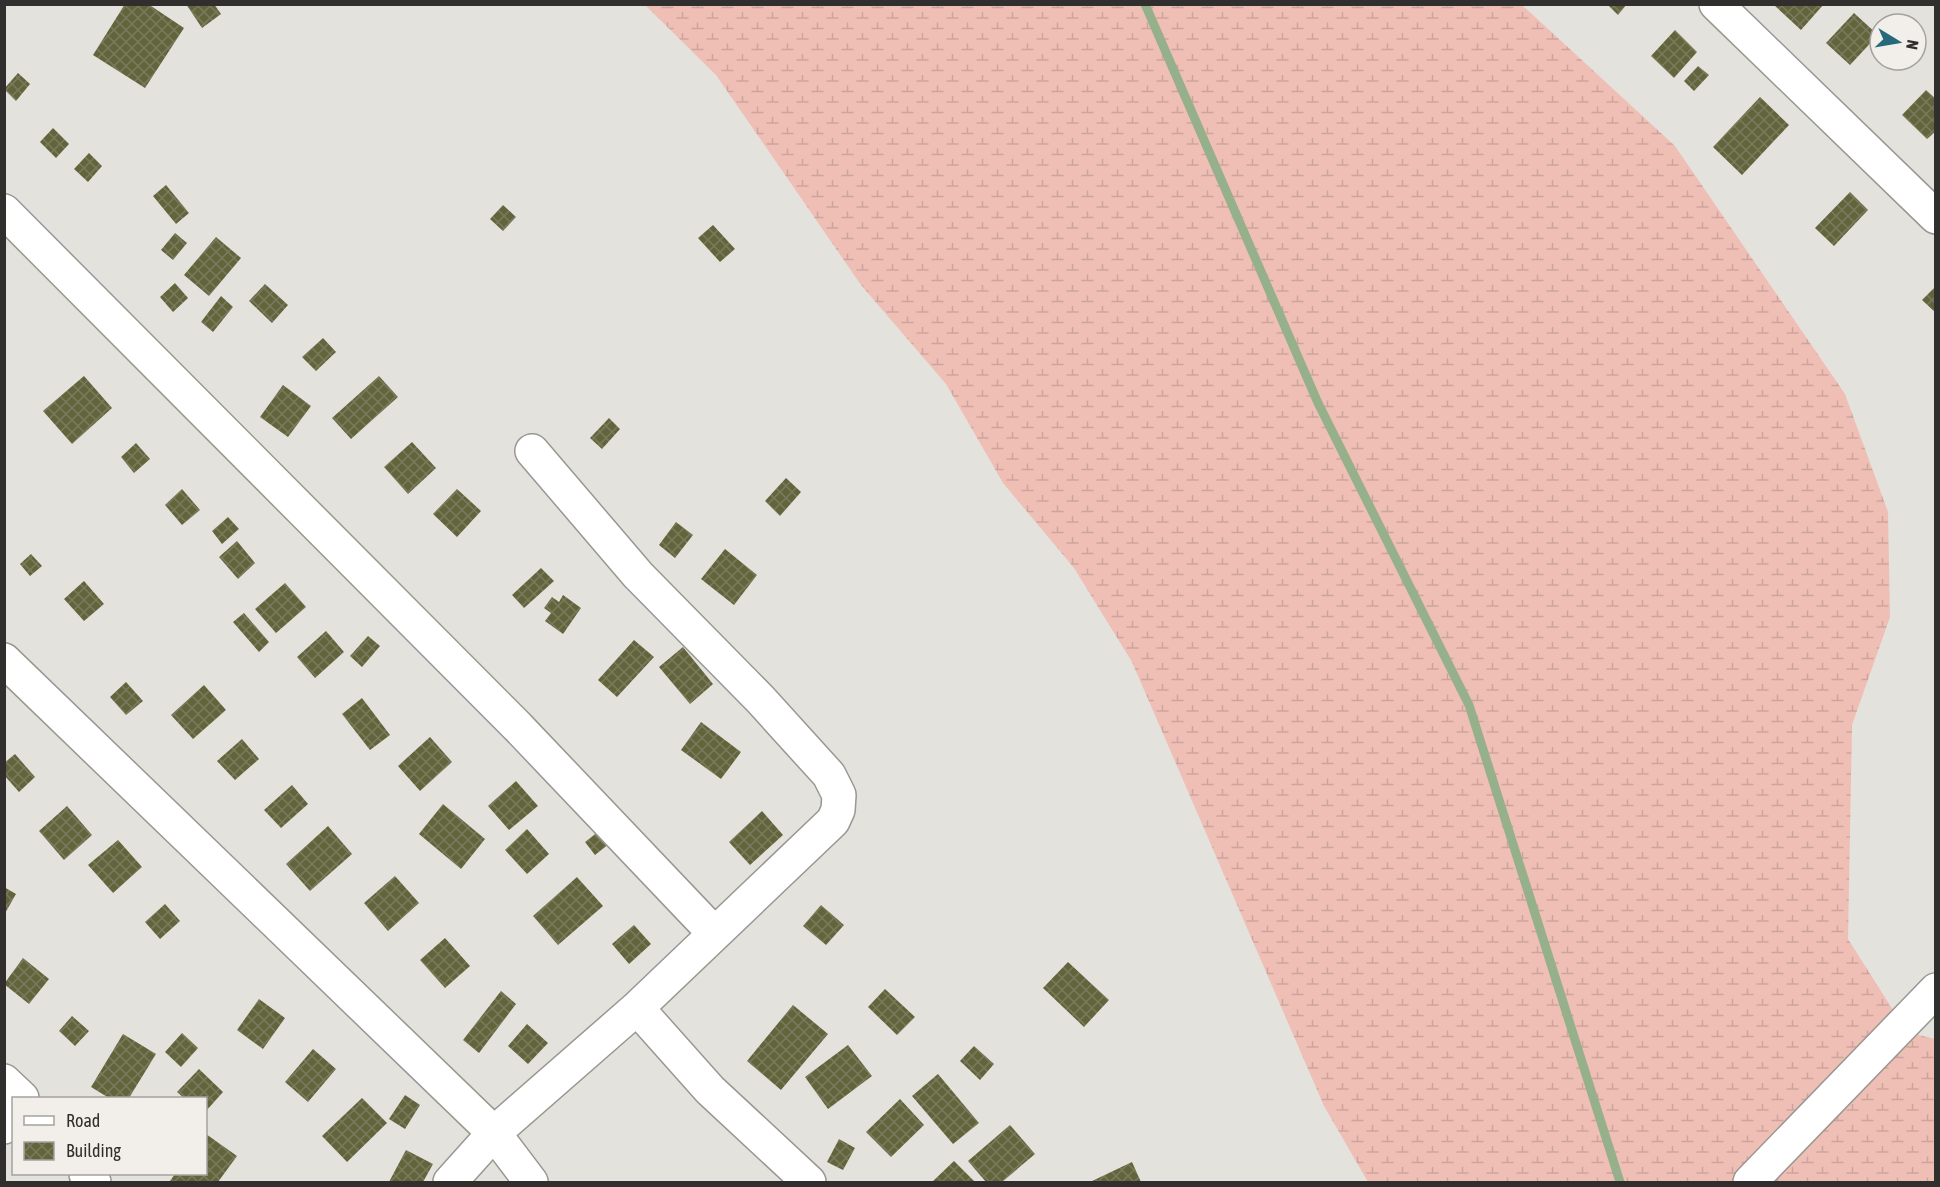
<svg xmlns="http://www.w3.org/2000/svg" width="1940" height="1187" font-family="'Asap Condensed',sans-serif">
<defs>
<pattern id="wetland-marsh" width="20" height="14" patternUnits="userSpaceOnUse" patternTransform="scale(1.5)"><rect width="20" height="14" fill="#efbfb6"/><path d="M1 5h8M5 5V1M11 12h8M15 12V8" fill="none" stroke="#cda49d"/></pattern>
<pattern id="building-cross-hatch" width="8" height="8" patternUnits="userSpaceOnUse" patternTransform="scale(1.5)"><rect width="8" height="8" fill="#62643c"/><path d="M0 0l8 8M0 8l8-8" fill="none" stroke="#7a7b5d"/></pattern>
</defs>
<rect width="100%" height="100%" fill="#e4e2dc"/>
<!-- wetland -->
<path fill="url(#wetland-marsh)" d="M645,5H1522L1675,146L1845,394L1888,512L1890,617L1852,725L1848,939L1907,1032L1935,1039V1182H1368L1324,1106L1132,662L1074,568L1003,483L946,384L861,285L716,75Z"/>
<g fill="none" stroke-linecap="round" stroke-linejoin="round">
<!-- stream -->
<path stroke="#96b08b" stroke-width="9" d="M1145,4L1318,403L1469,705L1620,1182"/>
</g>
<!-- building -->
<path fill="url(#building-cross-hatch)" d="M125,4H148L184,28L145,88L93,55Z
M186,4H214L221,14L202,28Z
M1607,4H1627L1618,15Z
M1773,4H1824L1801,30Z
M1854,13L1878,35L1850,65L1826,43Z
M1675,30L1697,52L1674,78L1651,56Z
M1698,66L1709,75L1694,91L1684,81Z
M18,73L30,84L16,101L4,89Z
M1926,90L1936,99V131L1927,139L1902,115Z
M1760,97L1789,125L1742,175L1713,147Z
M53,128L69,144L56,158L40,142Z
M89,153L102,166L88,182L74,169Z
M166,185L189,213L176,224L153,196Z
M1850,192L1868,210L1834,246L1815,228Z
M503,205L516,217L503,231L490,219Z
M713,225L735,249L720,262L698,238Z
M175,233L187,243L173,260L161,250Z
M216,237L241,258L209,296L184,275Z
M175,283L188,298L173,312L160,297Z
M265,284L288,305L272,323L249,301Z
M1936,286V313L1922,300Z
M221,296L233,307L213,332L201,322Z
M323,338L336,352L316,371L302,357Z
M84,376L112,408L72,444L43,411Z
M379,376L398,397L351,439L332,418Z
M283,385L311,406L288,437L260,417Z
M609,418L620,429L602,449L590,438Z
M412,442L436,468L408,494L384,467Z
M136,443L150,459L134,473L121,457Z
M786,478L801,492L780,516L765,501Z
M182,489L200,510L182,525L165,505Z
M457,489L481,511L457,537L433,514Z
M228,517L239,529L222,544L212,531Z
M676,522L693,535L675,558L659,545Z
M237,541L255,563L238,579L219,557Z
M725,549L757,575L734,605L701,579Z
M31,554L42,566L30,576L20,564Z
M541,568L554,581L524,608L512,595Z
M84,581L104,604L84,621L64,599Z
M285,583L306,607L276,633L255,609Z
M563,595L581,608L563,634L545,621L551,613L544,608L552,597L559,602Z
M244,613L269,642L259,652L233,622Z
M326,631L344,652L315,678L297,657Z
M368,636L380,646L362,667L350,656Z
M634,640L654,657L617,697L598,680Z
M683,647L713,684L690,704L659,667Z
M126,682L143,701L126,715L110,697Z
M204,685L226,710L193,739L171,715Z
M362,698L390,735L370,750L342,714Z
M701,722L741,752L721,779L681,750Z
M430,737L452,762L420,791L398,766Z
M242,739L259,759L235,780L217,761Z
M15,754L35,777L19,792L4,775V763Z
M516,781L538,806L509,830L488,806Z
M292,785L308,804L281,828L264,810Z
M443,804L485,839L461,869L419,834Z
M67,806L92,835L64,860L39,831Z
M762,811L783,835L750,865L729,842Z
M328,826L352,854L310,891L286,864Z
M527,829L549,854L527,874L505,850Z
M599,831L609,844L595,855L585,842Z
M118,840L142,867L113,893L88,865Z
M395,876L419,903L388,931L364,903Z
M577,877L603,906L558,945L533,916Z
M4,887L16,894L4,915Z
M165,904L180,921L160,939L145,922Z
M821,905L844,925L826,945L803,926Z
M634,925L651,944L629,964L612,944Z
M445,938L470,966L445,988L420,960Z
M23,958L49,979L29,1004L4,984Z
M1068,962L1109,1000L1084,1027L1043,988Z
M885,989L915,1017L897,1035L868,1007Z
M501,991L516,1004L479,1053L463,1040Z
M259,999L285,1018L263,1049L237,1030Z
M793,1005L828,1034L781,1090L747,1061Z
M72,1016L89,1031L75,1046L59,1031Z
M527,1024L548,1043L528,1064L508,1046Z
M182,1033L198,1048L181,1067L165,1052Z
M123,1034L156,1054L129,1098H109L91,1087Z
M848,1045L872,1076L828,1109L805,1077Z
M974,1046L994,1064L980,1080L960,1061Z
M313,1049L336,1069L308,1102L285,1082Z
M199,1069L223,1092L206,1111V1098H184L177,1092Z
M938,1074L979,1123L953,1144L912,1096Z
M405,1095L420,1105L405,1129L389,1119Z
M362,1098L387,1123L347,1162L322,1136Z
M900,1099L924,1125L891,1157L866,1132Z
M1010,1125L1035,1154L1002,1182H986L968,1161Z
M206,1134L237,1156L218,1182L170,1181L175,1174H206Z
M839,1139L855,1148L843,1170L827,1162Z
M406,1150L433,1164L423,1182H389Z
M954,1161L975,1182H932Z
M1132,1162L1141,1182H1090Z"/>
<g fill="none" stroke-linecap="round" stroke-linejoin="round">
<defs>
<path id="street" d="M1716,4L1936,217
M4,211L518,727L714,933
M4,660L494,1133L531,1182
M637,1008L710,1090L809,1182
M4,1081L22,1098
M4,1127L14,1116
M86,1174L94,1182
M450,1182L494,1133L637,1008L833,821L838,810L839,795L829,775L761,700L638,575L532,451
M1750,1182L1936,990"/>
</defs>
<!-- street casing -->
<use href="#street" stroke="#9a9792" stroke-width="36"/>
<!-- street -->
<use href="#street" stroke="#fff" stroke-width="33"/>
</g>
<!-- border -->
<rect width="1940" height="1187" fill="none" stroke="#302f2d" stroke-width="12"/>
<!-- legend -->
<rect x="12" y="1097" width="195" height="78" fill="#f2efea" stroke="#a4a29e" stroke-width="1.5"/>
<rect x="24" y="1116" width="30" height="9" fill="#ffffff" stroke="#a4a29e" stroke-width="1.5"/>
<text x="66" y="1127" font-size="18" fill="#302f2d">Road</text>
<rect x="24" y="1142" width="30" height="18" fill="url(#building-cross-hatch)" stroke="#a4a29e" stroke-width="1.5"/>
<text x="66" y="1157" font-size="18" fill="#302f2d">Building</text>
<!-- north arrow -->
<g transform="translate(1898 42) rotate(101)"><circle r="28" fill="#f2efea" stroke="#a4a29e" stroke-width="1.5"/>
<path d="M0-4.5L10 22L0 15L-10 22Z" fill="#25697a"/>
<text y="-9" font-size="16" font-weight="bold" text-anchor="middle" fill="#302f2d">N</text>
</g>
</svg>
